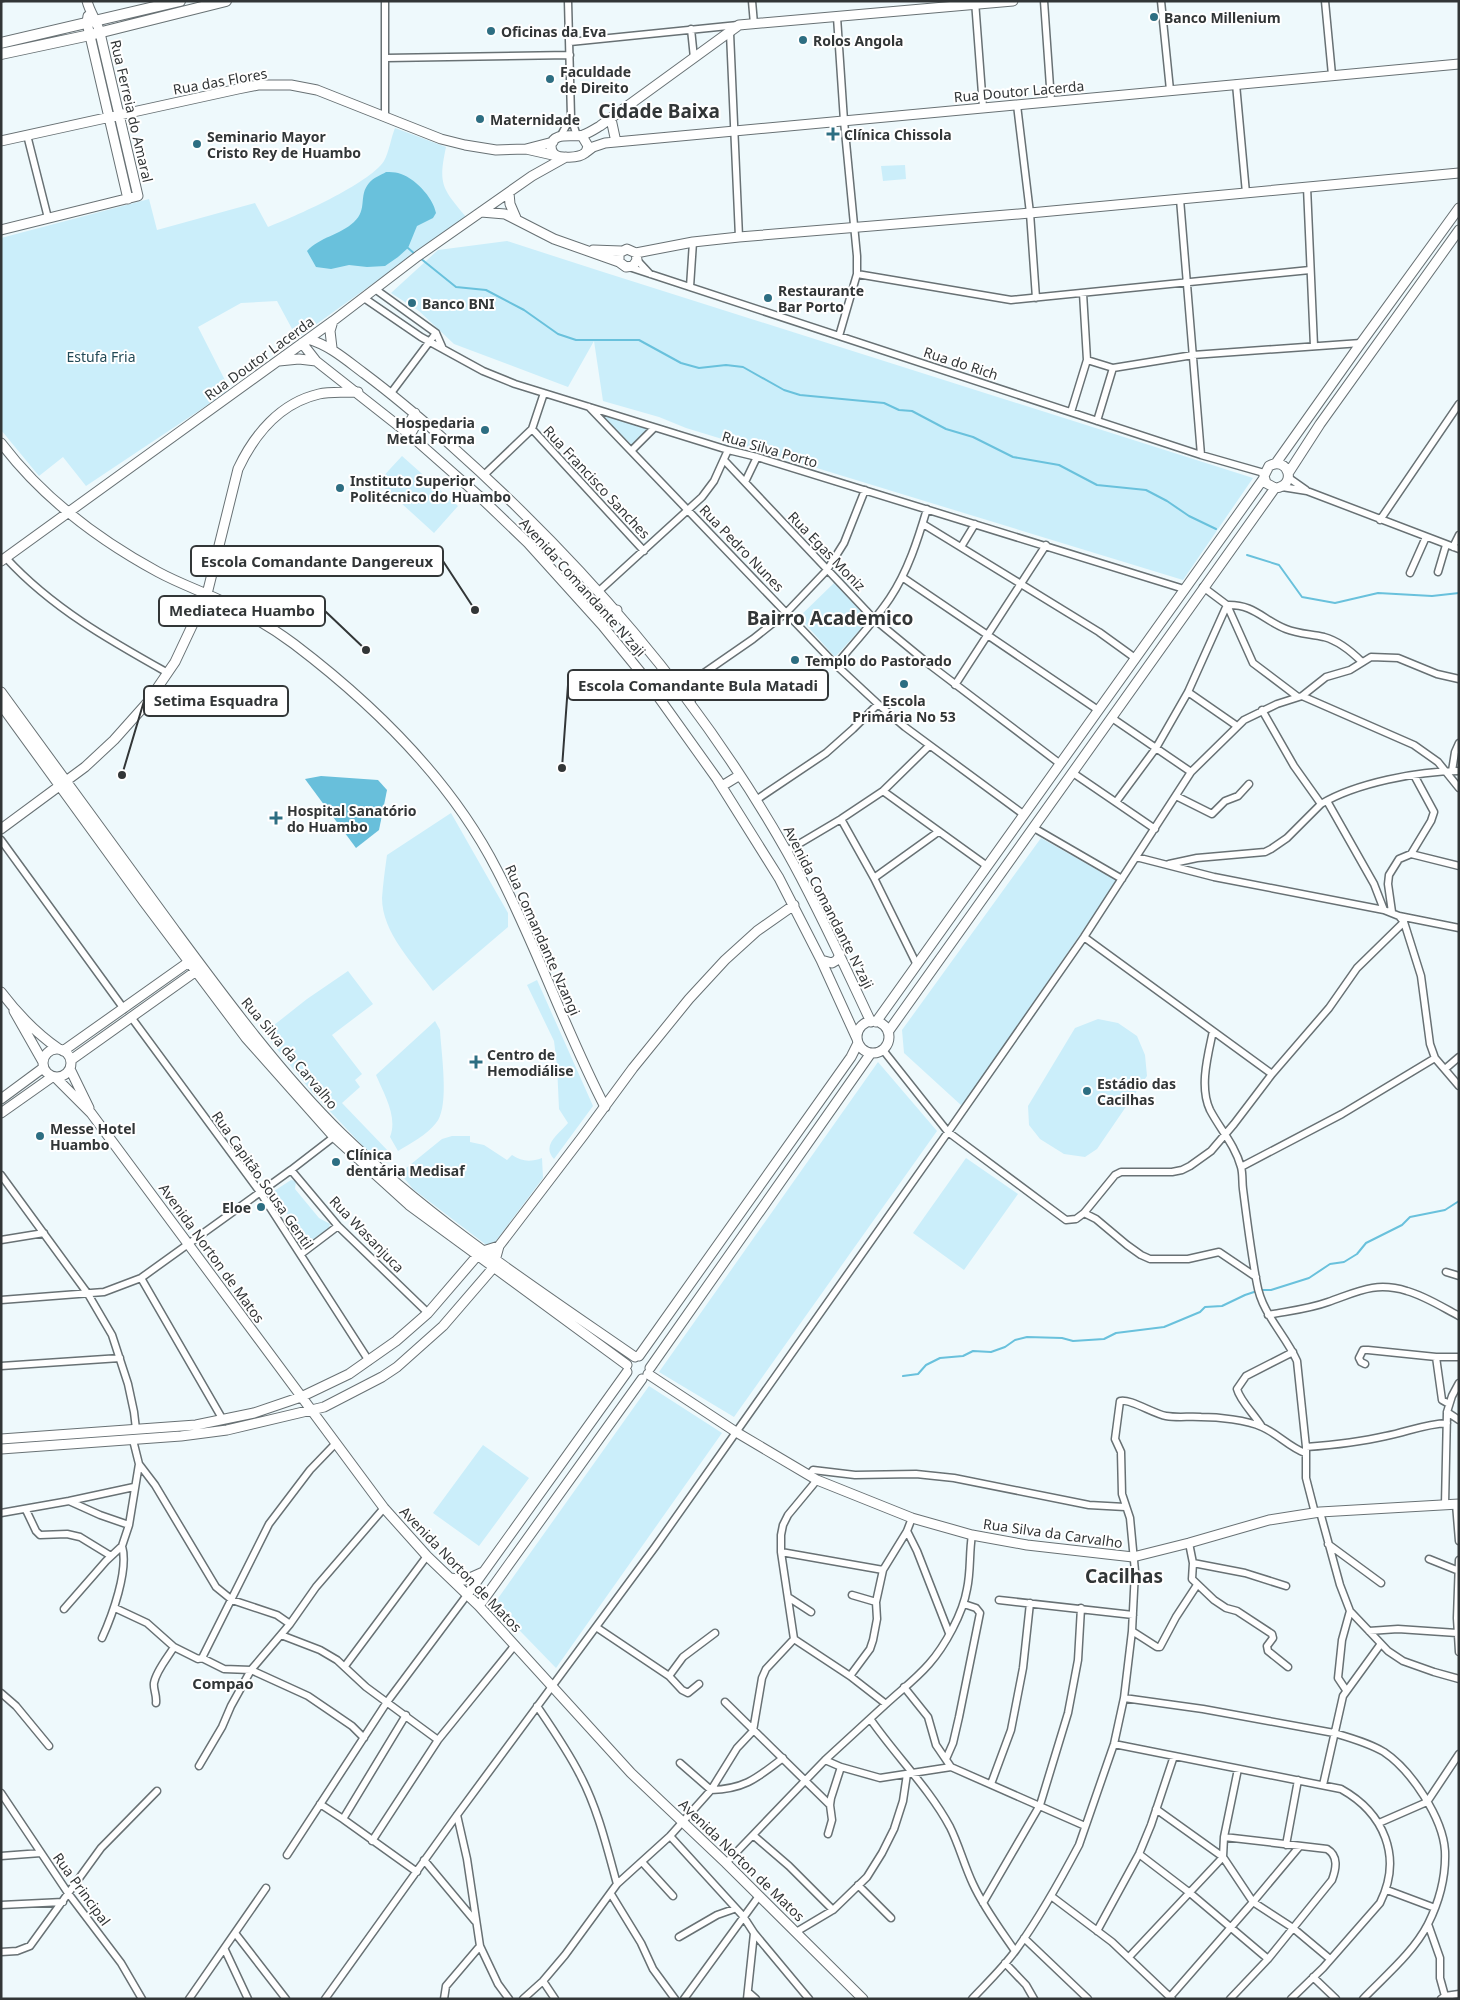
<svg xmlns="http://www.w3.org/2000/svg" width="1460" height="2000" font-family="'Noto Sans',sans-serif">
<rect width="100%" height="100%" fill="#eef9fc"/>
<!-- green -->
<path fill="#cbeefa" d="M395,128L446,147C438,185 442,188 466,217L297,338L277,301L241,303L198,327L230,390L86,486L63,457L39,476L1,430V238L149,199L157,230L255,203L268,227C294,217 369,184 384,161C389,152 391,138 395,128Z
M905,165L906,179L883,181L881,166Z
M507,241L600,271L1253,478L1183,580L686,428L659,417L603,401L594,341L568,387L454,344L419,311L391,293L438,250Z
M596,411L651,429L633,446Z
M402,456L458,506L434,533L378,482Z
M834,583L869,620L835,657L799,617Z
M451,813L508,913V927L433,991C414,964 382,933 382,898C383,884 385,869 387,855Z
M1041,838L1117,881L962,1106L904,1053L902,1030Z
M348,971L373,1004L332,1035L362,1074L355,1080L360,1087L342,1103L390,1153L373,1157L311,1091L264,1033L307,999Z
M537,980L593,1106L554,1159C541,1145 559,1134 568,1123L559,1109L557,1065L554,1041L527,985Z
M1098,1019L1118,1023L1137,1036L1145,1055L1147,1076L1097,1149L1085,1157L1064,1154L1040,1139L1029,1125L1028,1106L1075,1028Z
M435,1021L440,1030C441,1052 450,1107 436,1123C427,1135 411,1143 398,1151L390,1137C398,1117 384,1094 376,1075Z
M878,1062L937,1131L734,1417L659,1372Z
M452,1136H470V1142L484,1145L507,1160L512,1155C522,1162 531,1162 542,1158L543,1178L495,1242L490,1245L485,1244L413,1189L400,1173L442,1139Z
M966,1158L1018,1194L964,1270L913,1233Z
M291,1180L296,1181L295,1189L319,1218L330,1224L329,1228L308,1243L299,1244L296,1240L297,1229L279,1202H271L268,1195Z
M649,1386L722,1433L556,1668L494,1604Z
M483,1445L529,1478L479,1546L433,1513Z"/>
<!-- forest -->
<path fill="#68bfdb" d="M321,776L378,780L387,790L379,830L356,848L305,779Z"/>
<!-- water -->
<path fill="#69c1dc" d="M386,172C390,172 395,172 398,173C414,177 433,197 436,213L433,218L417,226L408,248L398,257L385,266L367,267L349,265L331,269L316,267L307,251C320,237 340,235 354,222C368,209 358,196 369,183C373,178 381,175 386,172Z"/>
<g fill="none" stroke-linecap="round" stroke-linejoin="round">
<!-- stream -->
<path stroke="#69c1dc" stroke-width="2" d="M408,248L416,255
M420,258L456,287L486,290L524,310L558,334L576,340H639L681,363L699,368L726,365L743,367L784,390L800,395L884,403L899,410L912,411L946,429L973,437L1013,457L1059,465L1097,485L1146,490L1167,501L1189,516L1216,529
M1247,555L1279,565L1302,597L1335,603L1378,593L1432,596L1459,593
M1261,1290H1271L1309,1278L1330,1264L1344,1262L1357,1254L1366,1243L1402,1225L1410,1217L1445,1210L1459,1201
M903,1376L918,1374L926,1365L940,1358L963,1356L973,1351L991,1352L1005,1347L1015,1340L1027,1337L1062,1338L1073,1341L1104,1339L1116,1333L1164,1327L1200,1312L1205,1307L1222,1306L1245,1295L1257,1291"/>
<defs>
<path id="street" d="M568,1L571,117L577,136
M752,1L754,24
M975,1L983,107
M1044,1L1051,101
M1161,1L1170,90
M1325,1L1332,75
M837,17L844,121L857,256V274L839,336
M691,29L694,58
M730,33L739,237
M570,42L738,25
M386,58L570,55
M1236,84L1246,193
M1017,105L1030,213L1036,298
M385,117V1
M27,135L48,218
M560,137L571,117
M1307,187L1314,346
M1180,199L1201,455
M637,260L650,274
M629,267L1201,455L1264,473
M857,274L1011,300L1310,270
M690,287L693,242
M375,289L436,333L443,349
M364,298L421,337L483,371L515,384L728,450L757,457L1184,589
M1087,360L1113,368L1193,355L1361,343
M391,393L436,333
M589,407L836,665L878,704L905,727L1023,814
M1071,412L1087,360L1083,293
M1097,421L1113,368
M532,429L644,551
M632,450L654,428
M724,460L874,619L930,665L1059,763
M484,475L532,429L544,393
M1289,478L1306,490
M745,482L757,457
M1282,487L1307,491L1459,549
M1380,520L1459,404
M923,524L1099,632L1135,658
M961,547L975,524
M1453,547L1459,535
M6,558C52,608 109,640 168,673
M1438,572L1446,545
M1410,573L1426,537
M902,577L1098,710
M599,591L702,497L714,481L728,450
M836,665C854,643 874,622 890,598C908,571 918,539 927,509
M669,674L681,677L701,675L753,639L787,612L827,570L844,543L865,490
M955,685L1046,545
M1188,692L1237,726
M1302,696L1326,677L1350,670L1371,657L1398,658L1437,674L1459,679
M1298,697L1253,663L1227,605C1254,604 1263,620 1286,629C1298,634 1311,634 1324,637C1339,641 1351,651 1362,662
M691,703L695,687L701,675
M1262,710L1294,766L1321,804
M1452,771L1455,752L1459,743
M1191,772L1244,720L1277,704L1302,696L1414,745L1438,762L1459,788
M1073,773L1155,829
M883,791L987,866
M1176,796L1212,814L1225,801L1238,796L1249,784
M756,800L826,753L853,729L878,704
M1327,801L1374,884L1384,910
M1116,802L1156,748L1188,692L1227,605L1203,587
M841,819L874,878L916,963
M1034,828L1122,879
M1,840L124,1009
M787,851L841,819L883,791L929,746
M1411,854L1431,821L1434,812L1414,775
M1136,857L1214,877L1384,910L1399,916L1404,922L1421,976L1430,1044L1435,1058L1459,1086
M1169,864L1197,858L1265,852L1271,849L1287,838L1321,804C1356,783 1418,771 1459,771
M874,878L938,832
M1392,912L1388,884L1389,875L1399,859L1411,854L1459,866
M1399,916L1459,928
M1084,937L1272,1074
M131,1017L260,1192L369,1361
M1213,1031C1208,1055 1199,1087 1210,1110C1220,1129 1235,1145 1241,1167C1243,1174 1242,1182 1243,1189C1247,1221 1251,1253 1257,1284C1262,1314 1285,1334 1297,1361L1306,1447V1478L1315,1513
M883,1050L948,1132L1066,1220L1076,1219L1084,1213L1115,1175L1121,1172H1172L1182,1170L1190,1166L1211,1151L1234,1124L1272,1074L1329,1008L1357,968L1404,922
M1445,1069L1459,1057
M1241,1167L1342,1114L1435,1058
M291,1170L338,1226L428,1313
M1,1175L88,1294L112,1335L128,1384L134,1412L136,1429
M1084,1213L1096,1219L1127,1245L1141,1255L1150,1259H1188L1219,1252L1256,1277
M1,1240L44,1233
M301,1254L338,1226
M1446,1272L1459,1276
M141,1278L223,1420
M1,1300L104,1292L141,1278L291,1170L335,1136
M1268,1315C1288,1311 1309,1309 1328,1302C1357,1292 1375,1281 1407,1291C1425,1296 1442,1307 1459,1316
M1436,1357H1459
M1365,1364L1361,1362L1359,1358L1363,1350H1368L1436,1357L1442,1400L1449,1404
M1,1366L120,1358
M1447,1412L1459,1420
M1262,1427C1255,1415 1240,1401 1237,1389L1246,1376L1293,1352
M133,1440L139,1464L155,1485L216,1587L232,1600L277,1615L290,1624
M1306,1447C1333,1445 1360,1442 1386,1436C1407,1432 1425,1424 1447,1423
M809,1475L813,1470L855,1475L916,1474L954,1478L1089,1505L1125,1507
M817,1480L788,1515L783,1525L781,1535V1552L794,1639L850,1676L886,1704C900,1691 916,1679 929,1664C945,1646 963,1613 967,1589C971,1571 969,1553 972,1535
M69,1501L100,1515L129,1525
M1456,1504L1459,1541
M1445,1505L1447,1412L1452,1396L1459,1383
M26,1510L36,1531L40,1535L67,1534L80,1537L111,1556
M1320,1512L1340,1585L1350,1611L1388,1651L1403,1661L1434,1672L1459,1679
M1,1513L69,1501L134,1487
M907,1531L917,1551L949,1633
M1189,1543L1193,1563L1192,1579L1214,1600L1226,1608L1237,1611L1272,1634L1273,1638L1267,1646L1268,1651L1288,1667
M1328,1544L1381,1583
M781,1552L883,1570
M1429,1559L1459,1571
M1459,1560L1457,1618L1459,1652
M1193,1563L1245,1573L1286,1586
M852,1595L876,1602
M788,1597L811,1612
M999,1600L1133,1615
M115,1608L147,1623L174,1647L198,1659L202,1658L224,1669L251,1670L308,1696L352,1726L364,1738
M64,1609L106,1561L122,1546L129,1525L139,1464
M596,1627L669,1676L683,1657L715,1633
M1132,1631L1157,1647H1160L1176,1617L1197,1585
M1369,1631L1398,1629L1457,1633
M281,1635L320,1650L337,1660L366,1687L438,1740
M102,1638C112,1616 129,1570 122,1546
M202,1658L269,1524L310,1470L335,1444
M345,1666L427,1556
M669,1676L682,1690L688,1693L699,1684
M850,1676L870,1649L873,1640L877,1619L876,1602L883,1570L907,1531L912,1518
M904,1687L928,1717L936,1745L951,1767L1085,1826
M1346,1690L1338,1678L1342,1640L1350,1611
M1,1693L16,1706L49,1746
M1124,1698L1203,1709L1334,1733C1351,1738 1369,1743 1384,1752C1411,1770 1443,1818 1445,1851C1446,1876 1439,1902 1428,1924C1413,1953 1385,1976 1363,1999
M725,1702L830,1805
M156,1703C157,1695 153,1689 154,1683C156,1671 168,1657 174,1647
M537,1706C552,1728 568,1751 580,1775C598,1809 607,1848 617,1884
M871,1720C896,1756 929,1788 950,1827C959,1845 964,1865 973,1884C984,1908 1000,1929 1015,1951
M1114,1744L1341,1789C1384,1813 1403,1857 1380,1903L1323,1968L1291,1999
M946,1759L953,1743L959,1717L980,1613L976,1608L964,1604
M825,1760L841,1767L880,1778L951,1767
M680,1763L711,1790C745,1789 757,1778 783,1758
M199,1766L222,1727L231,1706L251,1670L290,1624L316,1587L384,1508
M991,1784L1011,1730L1023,1668L1030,1603
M1323,1785L1343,1696L1380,1645
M1,1793L68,1893L121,1963L142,1999
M320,1804L343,1819L417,1872
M1156,1809L1223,1857L1253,1902L1293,1928L1330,1959
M457,1815L467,1859L480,1946L498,1984L509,1999
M343,1819L406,1715
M1379,1823L1427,1802L1459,1754
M828,1834L832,1820L830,1805L831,1798L841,1767
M753,1835L789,1866L833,1910
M670,1836L743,1916L754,1933L809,1999
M1224,1837L1327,1849C1339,1856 1336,1869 1332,1880L1268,1959L1230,1999
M372,1841L438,1740L515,1645
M1286,1845L1298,1780
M1139,1854L1190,1893L1268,1959
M287,1855L387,1702L467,1595
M1,1856L41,1853
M424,1860L475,1921
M642,1862L673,1896
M726,1863L825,1760L886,1704
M858,1885L891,1918
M1387,1890L1435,1908
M611,1894L641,1943L653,1969L675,1999
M1051,1896L1112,1942L1172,1999
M983,1903L1040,1805L1068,1713L1078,1660L1081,1608
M1,1905L63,1902
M1428,1924L1440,1958V1978L1445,1996L1441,1999
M1097,1931L1139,1854L1151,1825L1174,1756
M796,1932L833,1910L867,1877L882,1853L894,1829L903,1801L907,1774
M235,1933L286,1999
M679,1937L717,1915L734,1909
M1024,1938L1088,1999
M225,1950L248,1999
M1,1952L17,1951L30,1946L101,1848L157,1791
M1129,1957L1223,1857L1224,1837L1238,1769
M1005,1963L1026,1985L1034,1999
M1313,1977L1336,1999
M543,1981L555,1999
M748,1992L756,1999
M1445,1996L1459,1994
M1170,1997L1253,1902L1299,1847
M189,1999L266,1888
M325,1999L457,1815L655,1547L948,1132L1084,937L1191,772L1112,718
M444,1999L446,1986L480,1946
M523,1999L543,1981L565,1955L617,1884L670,1836L711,1790L737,1748L753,1731L762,1678L766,1669L794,1639
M684,1999L759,1896
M747,1999L754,1933
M972,1999C987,1983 1003,1968 1016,1950C1040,1917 1060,1881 1079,1845L1114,1744L1124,1698L1132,1631L1135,1571L1130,1518L1122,1494L1121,1452L1115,1439L1120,1401C1129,1398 1154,1414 1166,1416C1178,1418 1190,1416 1201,1417C1218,1417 1247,1420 1262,1427C1278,1434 1289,1447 1305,1453"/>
<path id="secondary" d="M88,16L87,23L128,199
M611,119L616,142
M582,136L588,146C587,149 587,151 585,153C579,158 559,159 554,154C552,152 551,148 551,146C553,131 573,138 583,135C589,133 595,129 600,126L739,25L1013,1
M1,141L238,89L258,85H291L317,90L441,139L465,145L496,150L526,149L557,156
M526,149L553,142
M585,153L593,147L605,143L1459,64
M509,193L510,204L516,218
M481,212L505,214L554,239L619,262
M1,230L138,196L100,33C97,21 90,13 87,1
M593,250L621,251
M636,253L637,260L633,266L626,267L619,262V253L627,249L636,253L693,242L739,237L1030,213L1459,173
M308,339C331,346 346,360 365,374C393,395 419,417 445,440C581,561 697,693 787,852C818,907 844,965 871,1022
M302,343L316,361L410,435L478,495L528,543L602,625L642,674L717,779L779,878L821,960L857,1039
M332,348L330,331L333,321
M279,361L299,359L316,361
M402,429L411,420L415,413
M410,435L415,426L422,420
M1,443C42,497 99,540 158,572C182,585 207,593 230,605C252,616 274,629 294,644C373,704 451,780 497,870C537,947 565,1030 605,1107
M1276,463L1361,343L1459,208
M1289,472L1320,424L1459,230
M1,561L333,321L418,256L532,176L566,157
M602,625L617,610
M1,692C59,771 116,850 174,929C225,998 281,1074 342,1134C431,1220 534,1287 635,1357
M1,705L144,902L246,1038L334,1137L409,1205L627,1365
M722,786L740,775
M1,829L85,767L114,740L147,703L175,662L207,594L238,469C254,435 280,403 319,394C331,391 345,393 358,392
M821,960L832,963L837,960L840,954
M1,992C17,1013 37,1034 59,1049
M14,1011L43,1062
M857 1037a16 16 0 1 1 32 0a16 16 0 1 1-32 0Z
M876,1022L1264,478
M888,1032L1270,495L1275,488C1298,486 1288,455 1269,466L1264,476L1266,483L1275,488
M43 1063a14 14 0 1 1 28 0a14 14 0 1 1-28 0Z
M63,1051L193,959
M71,1060L199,969
M70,1069L89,1108
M55,1077L91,1113L384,1508L427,1556L479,1606L631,1773L726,1863L863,1999
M1,1099L43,1068
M1,1113L52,1077
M639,1356L851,1057L858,1043
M650,1368L871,1053
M648,1374L736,1432L817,1480L912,1518L972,1535L1027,1545L1133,1557L1189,1543L1269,1520L1320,1512L1459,1504
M1,1439L196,1425L254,1413L301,1397L349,1374L396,1341L428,1313L477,1256L483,1251L499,1246
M1,1449L181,1436L227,1430L324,1407L382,1377L397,1367L443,1326L493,1268L499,1246L583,1136L633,1068L689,999L725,960L757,931L794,905
M450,1578L465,1580L483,1572
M467,1595L627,1372
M479,1606L642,1379"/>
<path id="primary" d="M1,43L180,1
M1,54L90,35L226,1"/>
</defs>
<!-- street casing -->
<use href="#street" stroke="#687174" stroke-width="9"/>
<!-- secondary casing -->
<use href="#secondary" stroke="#687174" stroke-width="11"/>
<!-- primary casing -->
<use href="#primary" stroke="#687174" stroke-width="12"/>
<!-- street -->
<use href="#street" stroke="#fff" stroke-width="6"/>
<!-- secondary -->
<use href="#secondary" stroke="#fff" stroke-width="9"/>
<!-- primary -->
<use href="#primary" stroke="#fff" stroke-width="10"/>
<!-- rail -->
<path stroke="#6f7677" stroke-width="2" stroke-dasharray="6 6" stroke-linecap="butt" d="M1,2L5,1"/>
</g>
<!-- markers -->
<g fill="#2d6e82" stroke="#fff" stroke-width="2">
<circle cx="1154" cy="17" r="5"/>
<circle cx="491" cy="31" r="5"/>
<circle cx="803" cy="40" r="5"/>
<circle cx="550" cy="79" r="5"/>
<circle cx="480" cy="119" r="5"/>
<path d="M830.5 126.5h5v5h5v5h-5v5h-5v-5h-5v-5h5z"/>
<circle cx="197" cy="144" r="5"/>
<circle cx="768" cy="298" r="5"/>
<circle cx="412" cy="303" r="5"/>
<circle cx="485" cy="430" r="5"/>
<circle cx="340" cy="488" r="5"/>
<circle cx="795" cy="660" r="5"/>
<circle cx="904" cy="684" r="5"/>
<path d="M273.5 810.5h5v5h5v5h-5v5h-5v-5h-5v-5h5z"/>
<path d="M473.5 1054.5h5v5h5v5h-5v5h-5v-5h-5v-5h5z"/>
<circle cx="1087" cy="1091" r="5"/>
<circle cx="40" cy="1136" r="5"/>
<circle cx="336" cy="1162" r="5"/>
<circle cx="261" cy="1207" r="5"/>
</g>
<g text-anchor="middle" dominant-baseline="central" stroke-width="4" stroke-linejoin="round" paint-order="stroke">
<!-- poi labels -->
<g font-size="14" font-weight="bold" fill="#323637" stroke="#fff" text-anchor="start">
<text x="1164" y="17">Banco Millenium</text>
<text x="501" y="31">Oficinas da Eva</text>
<text x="813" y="40">Rolos Angola</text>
<text x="560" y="71">Faculdade<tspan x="560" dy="16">de Direito</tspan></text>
<text x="490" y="119">Maternidade</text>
<text x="844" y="134">Clínica Chissola</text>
<text x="207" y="136">Seminario Mayor<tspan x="207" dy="16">Cristo Rey de Huambo</tspan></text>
<text x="778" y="290">Restaurante<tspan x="778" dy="16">Bar Porto</tspan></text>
<text x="422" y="303">Banco BNI</text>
<text x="475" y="422" text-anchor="end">Hospedaria<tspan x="475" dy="16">Metal Forma</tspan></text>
<text x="350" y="480">Instituto Superior<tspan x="350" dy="16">Politécnico do Huambo</tspan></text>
<text x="805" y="660">Templo do Pastorado</text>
<text x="904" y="700" text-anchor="middle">Escola<tspan x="904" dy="16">Primária No 53</tspan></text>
<text x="287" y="810">Hospital Sanatório<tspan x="287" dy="16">do Huambo</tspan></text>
<text x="487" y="1054">Centro de<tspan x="487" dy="16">Hemodiálise</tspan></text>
<text x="1097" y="1083">Estádio das<tspan x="1097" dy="16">Cacilhas</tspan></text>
<text x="50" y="1128">Messe Hotel<tspan x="50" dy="16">Huambo</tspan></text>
<text x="346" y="1154">Clínica<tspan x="346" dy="16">dentária Medisaf</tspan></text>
<text x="251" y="1207" text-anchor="end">Eloe</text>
</g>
<!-- street labels -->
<g font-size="14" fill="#323637" stroke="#fff">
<text transform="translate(220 81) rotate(-10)">Rua das Flores</text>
<text transform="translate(1019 91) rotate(-5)">Rua Doutor Lacerda</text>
<text transform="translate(132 111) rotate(77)">Rua Ferreia do Amaral</text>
<text transform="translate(259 358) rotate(-36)">Rua Doutor Lacerda</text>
<text transform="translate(961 363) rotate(18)">Rua do Rich</text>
<text transform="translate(770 449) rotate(16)">Rua Silva Porto</text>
<text transform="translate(597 482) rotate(47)">Rua Francisco Sanches</text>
<text transform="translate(742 548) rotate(46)">Rua Pedro Nunes</text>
<text transform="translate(827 551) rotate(46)">Rua Egas Moniz</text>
<text transform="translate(583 587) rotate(48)">Avenida Comandante N'zaji</text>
<text transform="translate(829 907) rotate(63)">Avenida Comandante N'zaji</text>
<text transform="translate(543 940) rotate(66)">Rua Comandante Nzangi</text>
<text transform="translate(290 1053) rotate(50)">Rua Silva da Carvalho</text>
<text transform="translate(263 1180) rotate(55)">Rua Capitão Sousa Gentil</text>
<text transform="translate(367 1234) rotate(46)">Rua Wasanjuca</text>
<text transform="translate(212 1253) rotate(54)">Avenida Norton de Matos</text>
<text transform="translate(1053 1533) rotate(8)">Rua Silva da Carvalho</text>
<text transform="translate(461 1569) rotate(46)">Avenida Norton de Matos</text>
<text transform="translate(742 1860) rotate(44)">Avenida Norton de Matos</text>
<text transform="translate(82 1889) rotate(54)">Rua Principal</text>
</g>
<!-- park labels -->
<g font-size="14" fill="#234a57" stroke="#fff">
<text x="101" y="356">Estufa Fria</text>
</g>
<!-- neighbourhood labels -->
<g font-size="15" font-weight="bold" fill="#323637" stroke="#fff">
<text x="223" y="1683">Compao</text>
</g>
<!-- district labels -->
<g font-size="19" font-weight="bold" fill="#323637" stroke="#fff">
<text x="659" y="111">Cidade Baixa</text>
<text x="830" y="618">Bairro Academico</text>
<text x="1124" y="1576">Cacilhas</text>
</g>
</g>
<!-- callouts -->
<path fill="none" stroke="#323637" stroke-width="2" d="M475 610L443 561M366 650L325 611M562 768L568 685M122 775L144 701"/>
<g fill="#323637" stroke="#fff" stroke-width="2">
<circle cx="475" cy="610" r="5"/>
<circle cx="366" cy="650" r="5"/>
<circle cx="562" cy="768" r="5"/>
<circle cx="122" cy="775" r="5"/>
</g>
<g fill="#fff" stroke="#323637" stroke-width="2">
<rect x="191" y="546" width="252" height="30" rx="5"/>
<rect x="159" y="596" width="166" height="30" rx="5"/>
<rect x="568" y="670" width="260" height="30" rx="5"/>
<rect x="144" y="686" width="144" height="30" rx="5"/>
</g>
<g font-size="15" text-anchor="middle" font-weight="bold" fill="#323637">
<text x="317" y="567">Escola Comandante Dangereux</text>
<text x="242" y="616">Mediateca Huambo</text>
<text x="698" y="691">Escola Comandante Bula Matadi</text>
<text x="216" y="706">Setima Esquadra</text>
</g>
<!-- border -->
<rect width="1460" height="2000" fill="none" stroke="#323637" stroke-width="5"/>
</svg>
